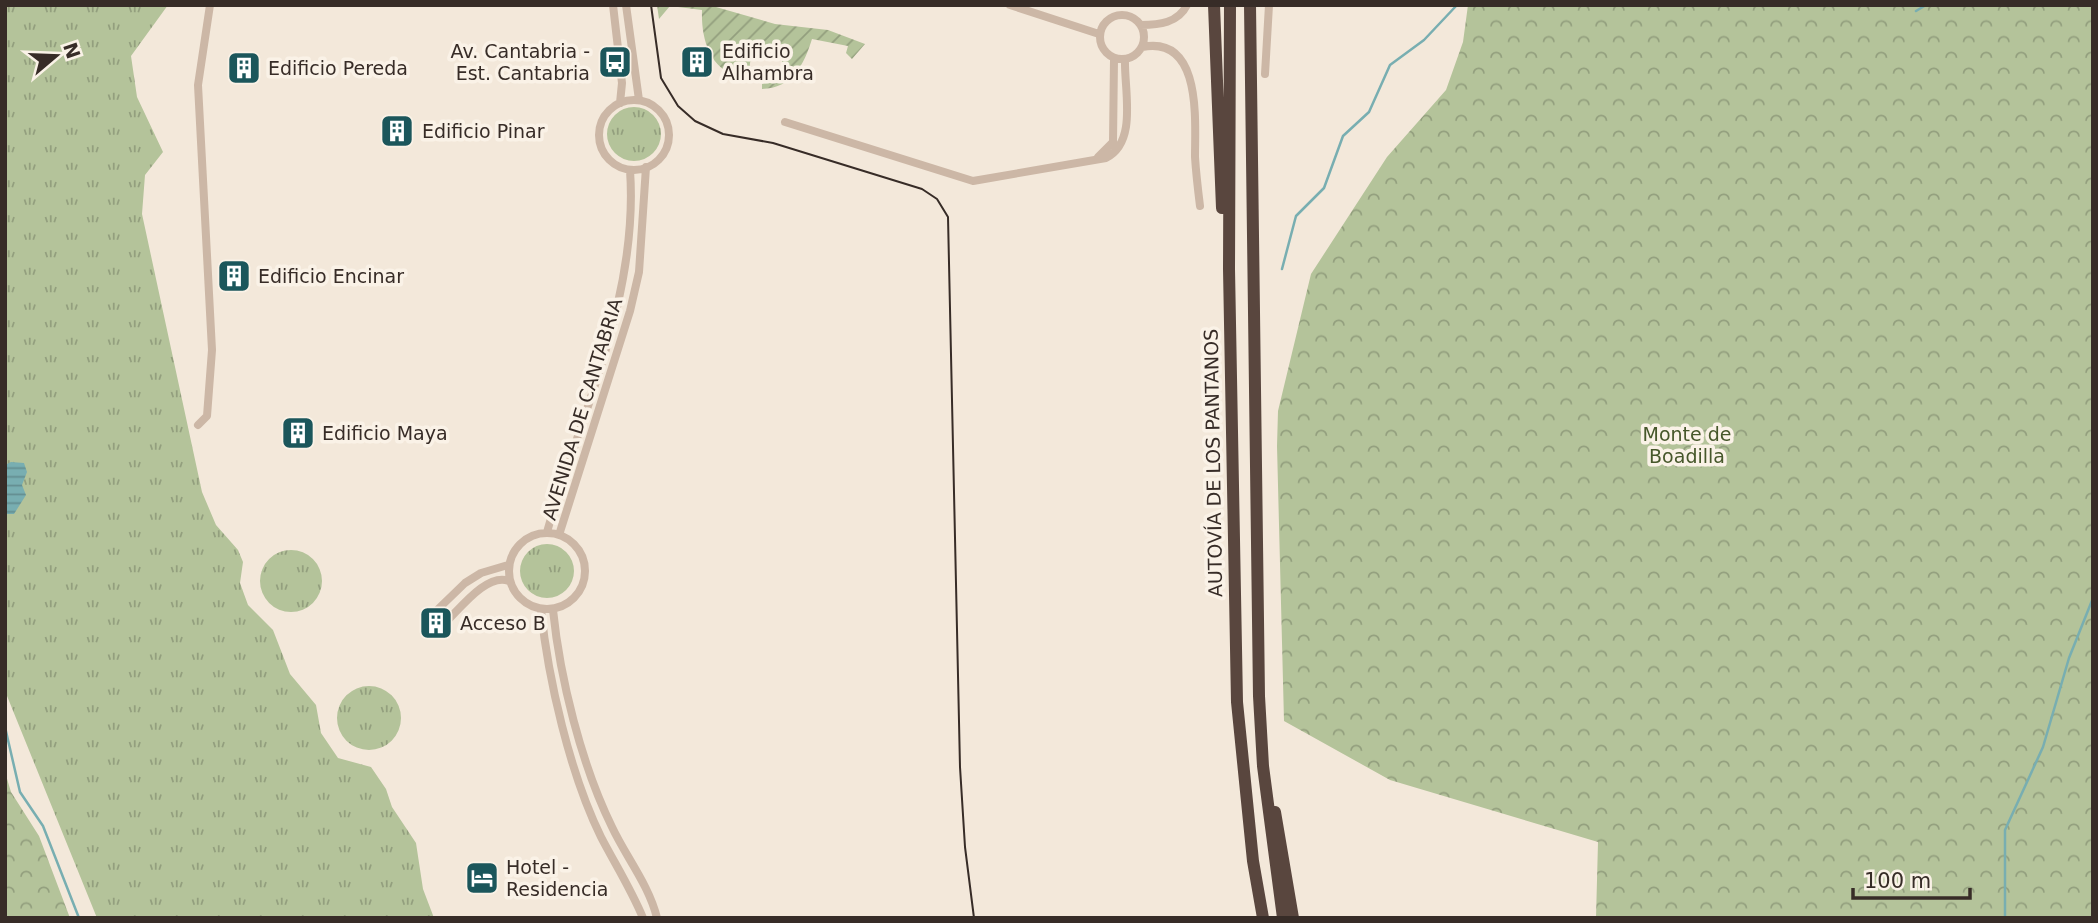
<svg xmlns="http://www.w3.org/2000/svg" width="2098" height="923" font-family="'DejaVu Sans',sans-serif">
<defs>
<pattern id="grass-tufts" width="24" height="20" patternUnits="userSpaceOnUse" patternTransform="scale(1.75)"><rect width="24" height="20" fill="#b4c39a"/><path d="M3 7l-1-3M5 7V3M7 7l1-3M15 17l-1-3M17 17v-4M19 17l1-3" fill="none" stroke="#939f7e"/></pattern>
<pattern id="forest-crowns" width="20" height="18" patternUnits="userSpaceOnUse" patternTransform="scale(1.75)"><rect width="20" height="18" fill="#b4c39a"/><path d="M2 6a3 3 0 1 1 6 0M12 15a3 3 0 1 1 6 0" fill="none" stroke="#939f7e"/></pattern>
<pattern id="garden-furrows" width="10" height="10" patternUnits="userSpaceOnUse" patternTransform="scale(1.75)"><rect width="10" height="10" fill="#b4c39a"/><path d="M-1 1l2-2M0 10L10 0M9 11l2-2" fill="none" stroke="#939f7e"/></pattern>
<pattern id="water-rules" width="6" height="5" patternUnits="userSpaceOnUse" patternTransform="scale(1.75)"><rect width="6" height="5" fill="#78aeb1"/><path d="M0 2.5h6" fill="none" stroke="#638e90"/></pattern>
</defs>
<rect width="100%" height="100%" fill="#f3e8da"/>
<!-- grass -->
<path fill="url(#grass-tufts)" d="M5,5H168L131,56L137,97L163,152L145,175L142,214L202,492L216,525L238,550L243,562L240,583L248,605L273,630L290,674L316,705L321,733L338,758L371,767L386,789L392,807L416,843L423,889L434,918H97L5,691Z
M607 134a27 27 0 1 1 54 0a27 27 0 1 1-54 0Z
M520 571a27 27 0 1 1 54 0a27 27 0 1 1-54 0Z
M260 581a31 31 0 1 1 62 0a31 31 0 1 1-62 0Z
M337 718a32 32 0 1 1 64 0a32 32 0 1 1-64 0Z"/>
<!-- forest -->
<path fill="url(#forest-crowns)" d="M1468,5H2093V918H1596L1598,842L1390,780L1284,721L1277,446L1278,411L1311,274L1387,157L1446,90L1463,42Z
M5,772L11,792L39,836L70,918H5Z"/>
<!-- garden -->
<path fill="url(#garden-furrows)" d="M657,5H709L775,24L828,30L865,44L852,59L846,53L848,46L812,39C804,65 792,88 762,89V84L777,81L782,75V56C767,41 747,50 750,71L739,72L738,77C709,68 701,38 702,10L670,6L659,19Z"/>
<!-- water -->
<path fill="url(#water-rules)" d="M11,462L24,463L27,472L22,485L26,495L14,514H5V465Z"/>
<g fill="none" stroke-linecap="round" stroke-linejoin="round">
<!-- stream -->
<path stroke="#78aeb1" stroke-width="2.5" d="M1916,11L1926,5
M1282,269L1296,216L1324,188L1343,136L1369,112L1390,65L1424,40L1457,5
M5,727L20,792L43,826L79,918
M2005,918V830L2043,747L2069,658L2093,598"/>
<!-- minor -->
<path stroke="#ccb7a6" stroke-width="8" d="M613,5L622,83L620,103
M626,5L639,100
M1010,5L1099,34
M1100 37a22 22 0 1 1 44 0a22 22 0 1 1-44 0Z
M1141,25C1159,25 1178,23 1187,5
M1142,47C1202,35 1195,120 1195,157C1196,173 1198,190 1200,206
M1265,74L1269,5
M599 135a35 35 0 1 1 70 0a35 35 0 1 1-70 0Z
M785,122L973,181L1106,158C1138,142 1124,90 1125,60
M1098,157L1113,142L1114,59
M198,425L207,416L212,350L198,85L210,5
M547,532C581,413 639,296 630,170
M509 571a38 38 0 1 1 76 0a38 38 0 1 1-76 0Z
M559,535L630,311L639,272L646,167
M541,610C548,679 570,774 601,837C615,864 631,889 643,918
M553,610C560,678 581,764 612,827C626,857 649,885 657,918
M434,613L465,583L481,573L508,565
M444,624C459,610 487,572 509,581"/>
<!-- highway -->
<path stroke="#59463e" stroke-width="12" d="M1214,5L1222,208
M1230,5L1229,269L1237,702L1253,861L1263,918
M1250,5L1259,696L1263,766L1283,918
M1275,812L1293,918"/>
<!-- tram -->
<path stroke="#372c27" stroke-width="2" d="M651,5L661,78L678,106L695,121L723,134L773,143L922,189L937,199L948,217L960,767L965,847L974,918"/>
</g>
<!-- icons -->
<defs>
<symbol id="bus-square" viewBox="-11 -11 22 22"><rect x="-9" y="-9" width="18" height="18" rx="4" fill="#1b565b" stroke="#faf2e7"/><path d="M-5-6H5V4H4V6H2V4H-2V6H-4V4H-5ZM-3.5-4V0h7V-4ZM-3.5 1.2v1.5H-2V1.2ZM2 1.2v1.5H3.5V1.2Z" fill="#fff"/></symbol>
<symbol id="building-square" viewBox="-11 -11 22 22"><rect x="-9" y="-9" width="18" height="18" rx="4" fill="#1b565b" stroke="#faf2e7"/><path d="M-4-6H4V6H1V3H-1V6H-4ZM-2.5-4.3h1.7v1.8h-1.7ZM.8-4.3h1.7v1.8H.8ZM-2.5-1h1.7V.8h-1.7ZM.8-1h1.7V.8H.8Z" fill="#fff"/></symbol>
<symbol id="hotel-square" viewBox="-11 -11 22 22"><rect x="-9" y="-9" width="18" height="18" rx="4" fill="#1b565b" stroke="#faf2e7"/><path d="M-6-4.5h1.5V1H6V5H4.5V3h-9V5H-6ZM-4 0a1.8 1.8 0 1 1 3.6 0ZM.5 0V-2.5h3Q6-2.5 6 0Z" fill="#fff"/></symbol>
</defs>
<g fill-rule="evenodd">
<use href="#bus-square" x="596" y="43" width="38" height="38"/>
<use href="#building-square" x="678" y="43" width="38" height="38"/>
<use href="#building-square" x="225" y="49" width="38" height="38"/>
<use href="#building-square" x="378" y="112" width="38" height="38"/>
<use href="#building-square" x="215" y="257" width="38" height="38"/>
<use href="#building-square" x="279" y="414" width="38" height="38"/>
<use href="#building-square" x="417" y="604" width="38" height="38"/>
<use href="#hotel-square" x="463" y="859" width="38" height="38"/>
</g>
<g text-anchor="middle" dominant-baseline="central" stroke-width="7" stroke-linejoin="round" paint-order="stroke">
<!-- poi labels -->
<g font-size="19" fill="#372c27" stroke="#faf2e7" text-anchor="start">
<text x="590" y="51" text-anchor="end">Av. Cantabria -<tspan x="590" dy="22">Est. Cantabria</tspan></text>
<text x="722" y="51">Edificio<tspan x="722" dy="22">Alhambra</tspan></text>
<text x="268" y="68">Edificio Pereda</text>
<text x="422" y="131">Edificio Pinar</text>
<text x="258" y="276">Edificio Encinar</text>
<text x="322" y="433">Edificio Maya</text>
<text x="460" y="623">Acceso B</text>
<text x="506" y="867">Hotel -<tspan x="506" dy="22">Residencia</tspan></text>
</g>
<!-- street labels -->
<g font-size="19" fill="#372c27" stroke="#faf2e7">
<text transform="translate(582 409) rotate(-73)">AVENIDA DE CANTABRIA</text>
<text transform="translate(1213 463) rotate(-91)">AUTOVÍA DE LOS PANTANOS</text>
</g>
<!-- park labels -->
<g font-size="19" fill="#46572a" stroke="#faf2e7">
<text x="1687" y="434">Monte de<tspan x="1687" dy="22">Boadilla</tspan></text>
</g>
</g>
<!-- border -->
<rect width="2098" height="923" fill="none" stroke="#372c27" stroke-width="14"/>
<!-- north arrow -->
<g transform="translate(56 56) rotate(71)" stroke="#faf2e7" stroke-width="5" paint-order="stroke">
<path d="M0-5L12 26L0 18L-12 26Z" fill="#372c27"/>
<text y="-10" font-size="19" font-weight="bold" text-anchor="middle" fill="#372c27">N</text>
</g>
<!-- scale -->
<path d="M1853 888v10h117v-10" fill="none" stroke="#372c27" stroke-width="3.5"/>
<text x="1864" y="888" font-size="21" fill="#372c27" stroke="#faf2e7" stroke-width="5" paint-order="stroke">100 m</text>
</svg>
